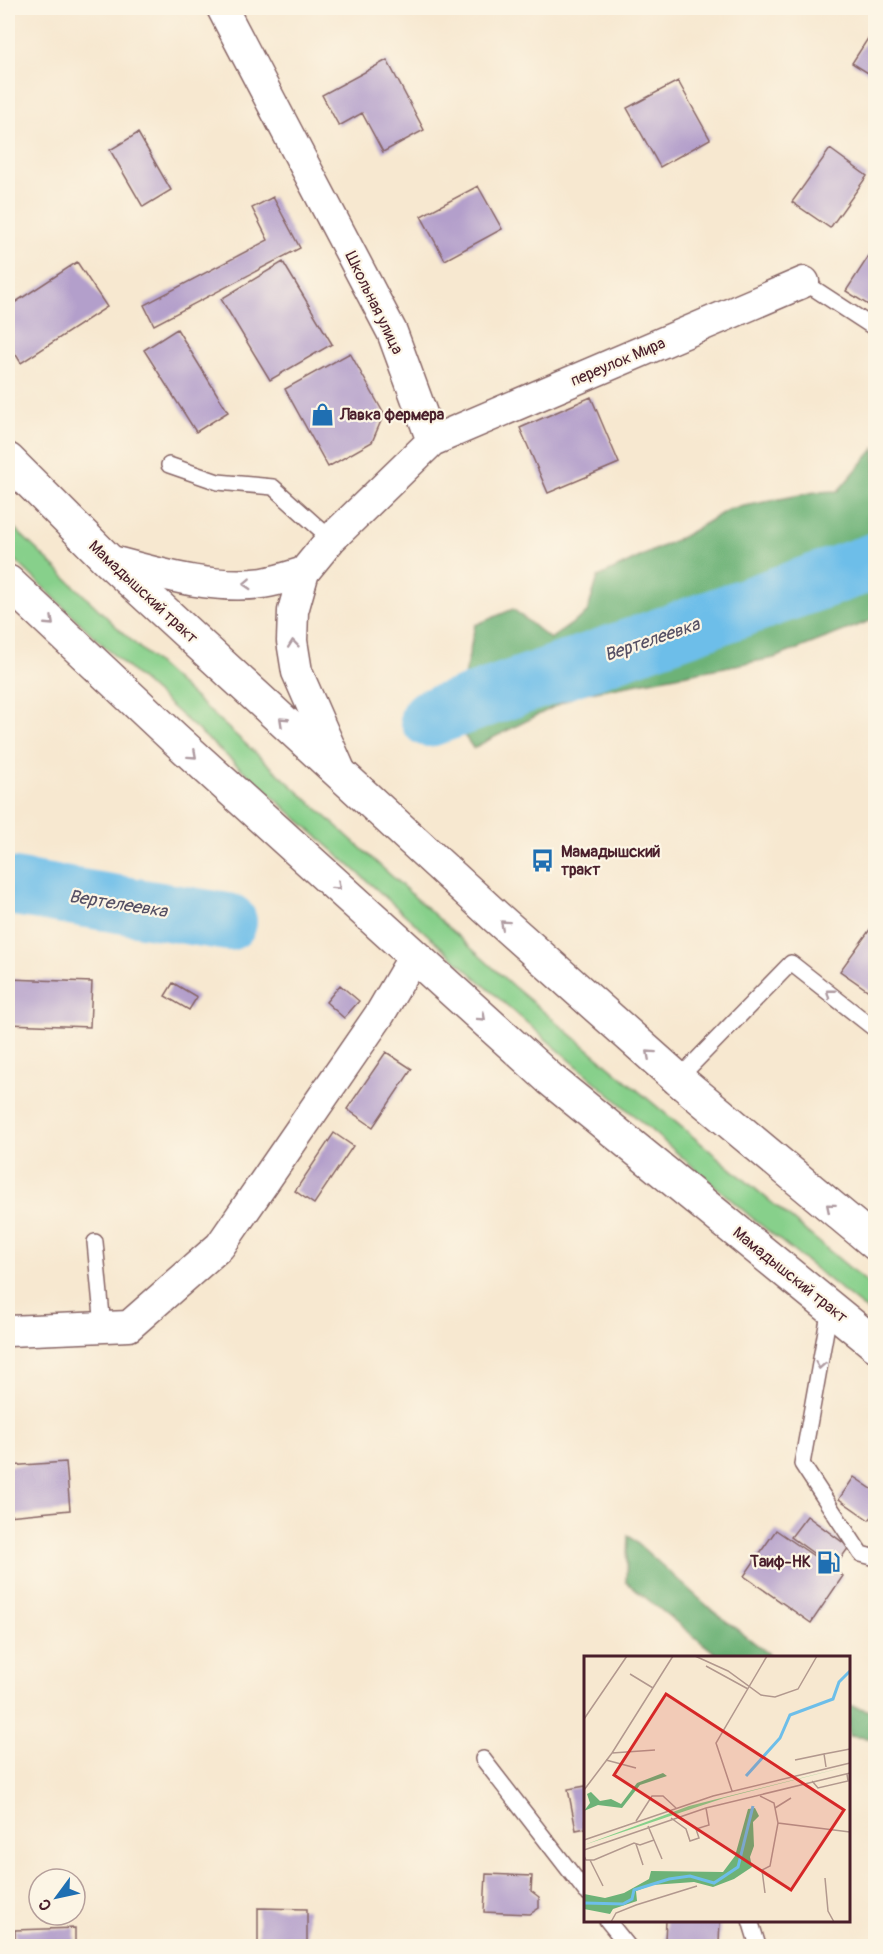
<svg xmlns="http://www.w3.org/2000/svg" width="883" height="1954" font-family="Pangolin,sans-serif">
<rect width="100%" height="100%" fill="#fcf5e5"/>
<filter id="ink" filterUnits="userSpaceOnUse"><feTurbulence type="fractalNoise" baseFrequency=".0167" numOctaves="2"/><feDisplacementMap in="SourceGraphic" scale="12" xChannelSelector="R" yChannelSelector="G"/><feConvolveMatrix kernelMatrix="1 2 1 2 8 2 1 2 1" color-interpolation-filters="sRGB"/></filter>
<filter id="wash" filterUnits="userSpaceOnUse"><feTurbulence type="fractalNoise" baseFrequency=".008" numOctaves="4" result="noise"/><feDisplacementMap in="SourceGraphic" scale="24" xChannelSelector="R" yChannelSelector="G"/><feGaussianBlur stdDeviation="1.35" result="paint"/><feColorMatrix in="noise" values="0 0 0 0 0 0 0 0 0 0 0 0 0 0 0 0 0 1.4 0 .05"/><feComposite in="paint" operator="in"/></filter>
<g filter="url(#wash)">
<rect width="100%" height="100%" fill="#f7e8d0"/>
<!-- green -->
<path fill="#87d08b" stroke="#68785b" stroke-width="1.5" d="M8,522L121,631L513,986L875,1289V1317L751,1217L503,1002L109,651L8,553Z"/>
<!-- forest -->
<path fill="#6db277" stroke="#5c6851" stroke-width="1.5" d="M875,448V619L774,658L579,694L473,748L437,697L463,685L475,625L513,609L550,639L587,613L598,577L684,536L729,509L815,492L838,491Z
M628,1535L713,1611L773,1657H720L626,1582Z
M848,1705L875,1712V1739L849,1736Z"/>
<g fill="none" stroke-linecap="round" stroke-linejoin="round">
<!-- river -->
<path stroke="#6dbee9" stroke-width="58" d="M429,718L876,561
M8,886L228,922"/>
</g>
<g id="blocks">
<!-- building -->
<path fill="#b39fcb" d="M876,26V78L852,63Z
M387,60L424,130L383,152L362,113L339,126L322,95Z
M678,81L710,139L660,167L627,108Z
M138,133L171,190L143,207L110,150Z
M830,149L867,176L830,228L792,202Z
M478,186L502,229L445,260L421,216Z
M273,197L300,248L154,325L144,305L268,240L252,208Z
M876,245V310L846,291Z
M77,262L107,307L21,363L8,342V307Z
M283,262L332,344L270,380L221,299Z
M177,329L228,412L196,432L144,350Z
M350,353L384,414L372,442L328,467L285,389Z
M591,397L619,463L548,493L520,428Z
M876,921V996L840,971Z
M8,979L92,982L90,1027L8,1024Z
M173,983L197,997L189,1010L165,996Z
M340,985L359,1001L344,1018L326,1002Z
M386,1052L412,1069L373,1127L347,1109Z
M334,1133L353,1146L314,1204L295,1191Z
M66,1462L70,1510L8,1516V1466Z
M854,1477L876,1492V1512L869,1520L839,1499Z
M807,1516L849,1547L834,1568L791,1537Z
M776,1530L843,1576L811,1623L744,1576Z
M586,1786V1828L576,1830L568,1789Z
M486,1874L532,1876L531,1891L539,1897V1908L530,1914L484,1912Z
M258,1908L307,1909V1946H258Z
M666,1920H720L719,1942L714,1946H698V1943L685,1942L684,1946H669L665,1940Z
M75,1928V1946H15V1930Z"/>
</g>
</g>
<g filter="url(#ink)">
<use href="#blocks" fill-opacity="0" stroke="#876565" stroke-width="1.5"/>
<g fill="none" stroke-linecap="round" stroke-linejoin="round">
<defs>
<path id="lane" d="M804,282L876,329
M169,465L218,482L273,487L331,539
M678,1079L791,963L876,1030
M95,1242L103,1327
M830,1308L802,1464L861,1554L876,1558
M483,1759L586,1892
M607,1920L628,1946
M750,1920L758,1946"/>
<path id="street" d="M222,8L392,332L432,441L331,539L304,572L293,611L292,641L297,672L343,777
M432,441L804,282
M108,560C158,573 211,590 263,583C277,581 291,576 304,572
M8,1331L129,1326L220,1246L380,1014L414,956"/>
<path id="primary" d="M8,460L108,560L495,916L678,1079L876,1244
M8,582L173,737L550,1079L876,1345"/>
</defs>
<!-- lane casing -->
<use href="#lane" stroke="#876565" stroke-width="18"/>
<!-- street casing -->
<use href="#street" stroke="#876565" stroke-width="33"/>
<!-- primary casing -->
<use href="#primary" stroke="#876565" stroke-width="36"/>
<!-- lane -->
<use href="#lane" stroke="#fff" stroke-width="15"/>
<!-- street -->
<use href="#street" stroke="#fff" stroke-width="30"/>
<!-- primary -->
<use href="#primary" stroke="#fff" stroke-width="33"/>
</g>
<!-- one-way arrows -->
<defs><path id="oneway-chevron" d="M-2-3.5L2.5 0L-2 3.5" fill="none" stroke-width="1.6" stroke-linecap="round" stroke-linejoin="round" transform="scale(1.5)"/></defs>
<g stroke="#ae9aa0">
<use href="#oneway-chevron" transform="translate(247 584) rotate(177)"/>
<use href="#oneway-chevron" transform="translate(50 622) rotate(43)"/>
<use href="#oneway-chevron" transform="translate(293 644) rotate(-96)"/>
<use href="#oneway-chevron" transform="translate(283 721) rotate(-137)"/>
<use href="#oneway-chevron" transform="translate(193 755) rotate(42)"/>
<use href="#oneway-chevron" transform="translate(337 886) rotate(42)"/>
<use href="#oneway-chevron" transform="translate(504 924) rotate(-138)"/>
<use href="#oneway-chevron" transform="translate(830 993) rotate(-142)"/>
<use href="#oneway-chevron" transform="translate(482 1017) rotate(42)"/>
<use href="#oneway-chevron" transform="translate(650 1054) rotate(-138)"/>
<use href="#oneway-chevron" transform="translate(830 1207) rotate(-140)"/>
<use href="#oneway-chevron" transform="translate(820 1365) rotate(100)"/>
</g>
</g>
<!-- icons -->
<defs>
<symbol id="shop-bare" viewBox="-9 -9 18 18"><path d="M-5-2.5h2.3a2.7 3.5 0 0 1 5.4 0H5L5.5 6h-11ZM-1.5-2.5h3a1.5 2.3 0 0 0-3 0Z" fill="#1f6fb2" stroke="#fcf5e5" stroke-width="2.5" paint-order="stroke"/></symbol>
<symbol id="bus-bare" viewBox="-9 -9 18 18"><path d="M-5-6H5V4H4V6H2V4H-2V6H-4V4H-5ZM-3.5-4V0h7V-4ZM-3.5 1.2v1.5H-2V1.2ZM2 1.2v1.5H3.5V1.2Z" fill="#1f6fb2" stroke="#fcf5e5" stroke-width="2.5" paint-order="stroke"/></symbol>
<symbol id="fuel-bare" viewBox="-9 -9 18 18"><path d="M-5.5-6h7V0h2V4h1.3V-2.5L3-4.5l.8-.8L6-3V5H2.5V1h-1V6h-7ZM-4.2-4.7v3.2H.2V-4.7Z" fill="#1f6fb2" stroke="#fcf5e5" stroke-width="2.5" paint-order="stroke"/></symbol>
</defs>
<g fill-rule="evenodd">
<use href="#shop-bare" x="306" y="398" width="33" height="33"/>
<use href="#bus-bare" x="526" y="844" width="33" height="33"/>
<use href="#fuel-bare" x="812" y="1546" width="33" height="33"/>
</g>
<g text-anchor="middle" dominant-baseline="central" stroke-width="4.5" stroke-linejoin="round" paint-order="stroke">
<!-- street labels -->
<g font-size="16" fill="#4a1f2b" stroke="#fcf5e5">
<text transform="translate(374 303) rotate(64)">Школьная улица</text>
<text transform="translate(618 362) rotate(-23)">переулок Мира</text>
<text transform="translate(143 592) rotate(43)">Мамадышский тракт</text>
<text transform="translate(790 1275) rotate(39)">Мамадышский тракт</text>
</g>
<!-- poi labels -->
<g font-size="16" font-weight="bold" fill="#4a1f2b" stroke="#fcf5e5" text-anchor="start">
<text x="340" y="415">Лавка фермера</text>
<text x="561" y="852">Мамадышский<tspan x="561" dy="18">тракт</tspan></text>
<text x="811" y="1562" text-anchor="end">Таиф-НК</text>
</g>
<!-- water labels -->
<g font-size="18" font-style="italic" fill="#544f64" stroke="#fcf5e5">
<text transform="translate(652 640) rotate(-19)">Вертелеевка</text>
<text transform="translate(118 904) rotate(9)">Вертелеевка</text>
</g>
</g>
<!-- overview -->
<g transform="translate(584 1656)">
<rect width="266" height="266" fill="#f7e8d0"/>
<path d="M265,110L140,142L0,189L105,150Z" fill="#87d08b"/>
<path d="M79,117L83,120L56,129L38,152L14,149L0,155L6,147L3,138L7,136L16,145L27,143L37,148L53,127ZM171,152L175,160L169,166L170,190L166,201L168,211L150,223L129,231L110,226L68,229L52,235L53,245L29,253L26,258L0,253V238L21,242L40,237L65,223L67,215L139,216L151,200L164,153Z" fill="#6db277"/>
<path fill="none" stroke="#6dbee9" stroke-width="3" d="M162,120L196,82L206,59L249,43L255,26L266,15M0,247L39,248L48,243L50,234L85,223L106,220L130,227L154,211L169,150"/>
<path fill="none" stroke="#b2988e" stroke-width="1.5" d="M111,0L144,15L177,39L191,41L214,33L233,0M122,10L164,33M46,18L69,32M0,63L43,0M28,97L71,94M240,98L266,93M22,104L52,112M211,104L240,98L242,111M228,125L234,132L264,125L263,118M0,134L28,97L89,0M148,135L132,87L183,0M176,140L190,147L194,167L266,176M191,152L207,142M87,162L102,173L106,185L115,182L112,173L125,169L122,152M52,165L68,140H79L92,152M64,170L78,203M0,184L129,140L266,107M52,188L59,209M0,194L122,152L266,117M0,200L2,204H10L50,187L56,189L70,184M6,204L19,230M241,222L244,255L250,266M181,237L178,214L186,210L194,167M27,266L32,257L52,249L113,230"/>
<path fill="#d62828" fill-opacity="0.15" stroke="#d62828" stroke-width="3" d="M82,38L260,154L207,234L30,119Z"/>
<rect width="266" height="266" fill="none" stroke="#4a1f2b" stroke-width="3"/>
</g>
<!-- margin -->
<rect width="883" height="1954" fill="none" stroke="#fcf5e5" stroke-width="30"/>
<!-- north arrow -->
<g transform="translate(57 1897) rotate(237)"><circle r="28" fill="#fcf5e5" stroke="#b59f9b" stroke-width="1.5"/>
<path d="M0-4.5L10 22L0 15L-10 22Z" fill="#1f6fb2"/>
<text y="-9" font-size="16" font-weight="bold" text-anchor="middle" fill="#4a1f2b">С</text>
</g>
</svg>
